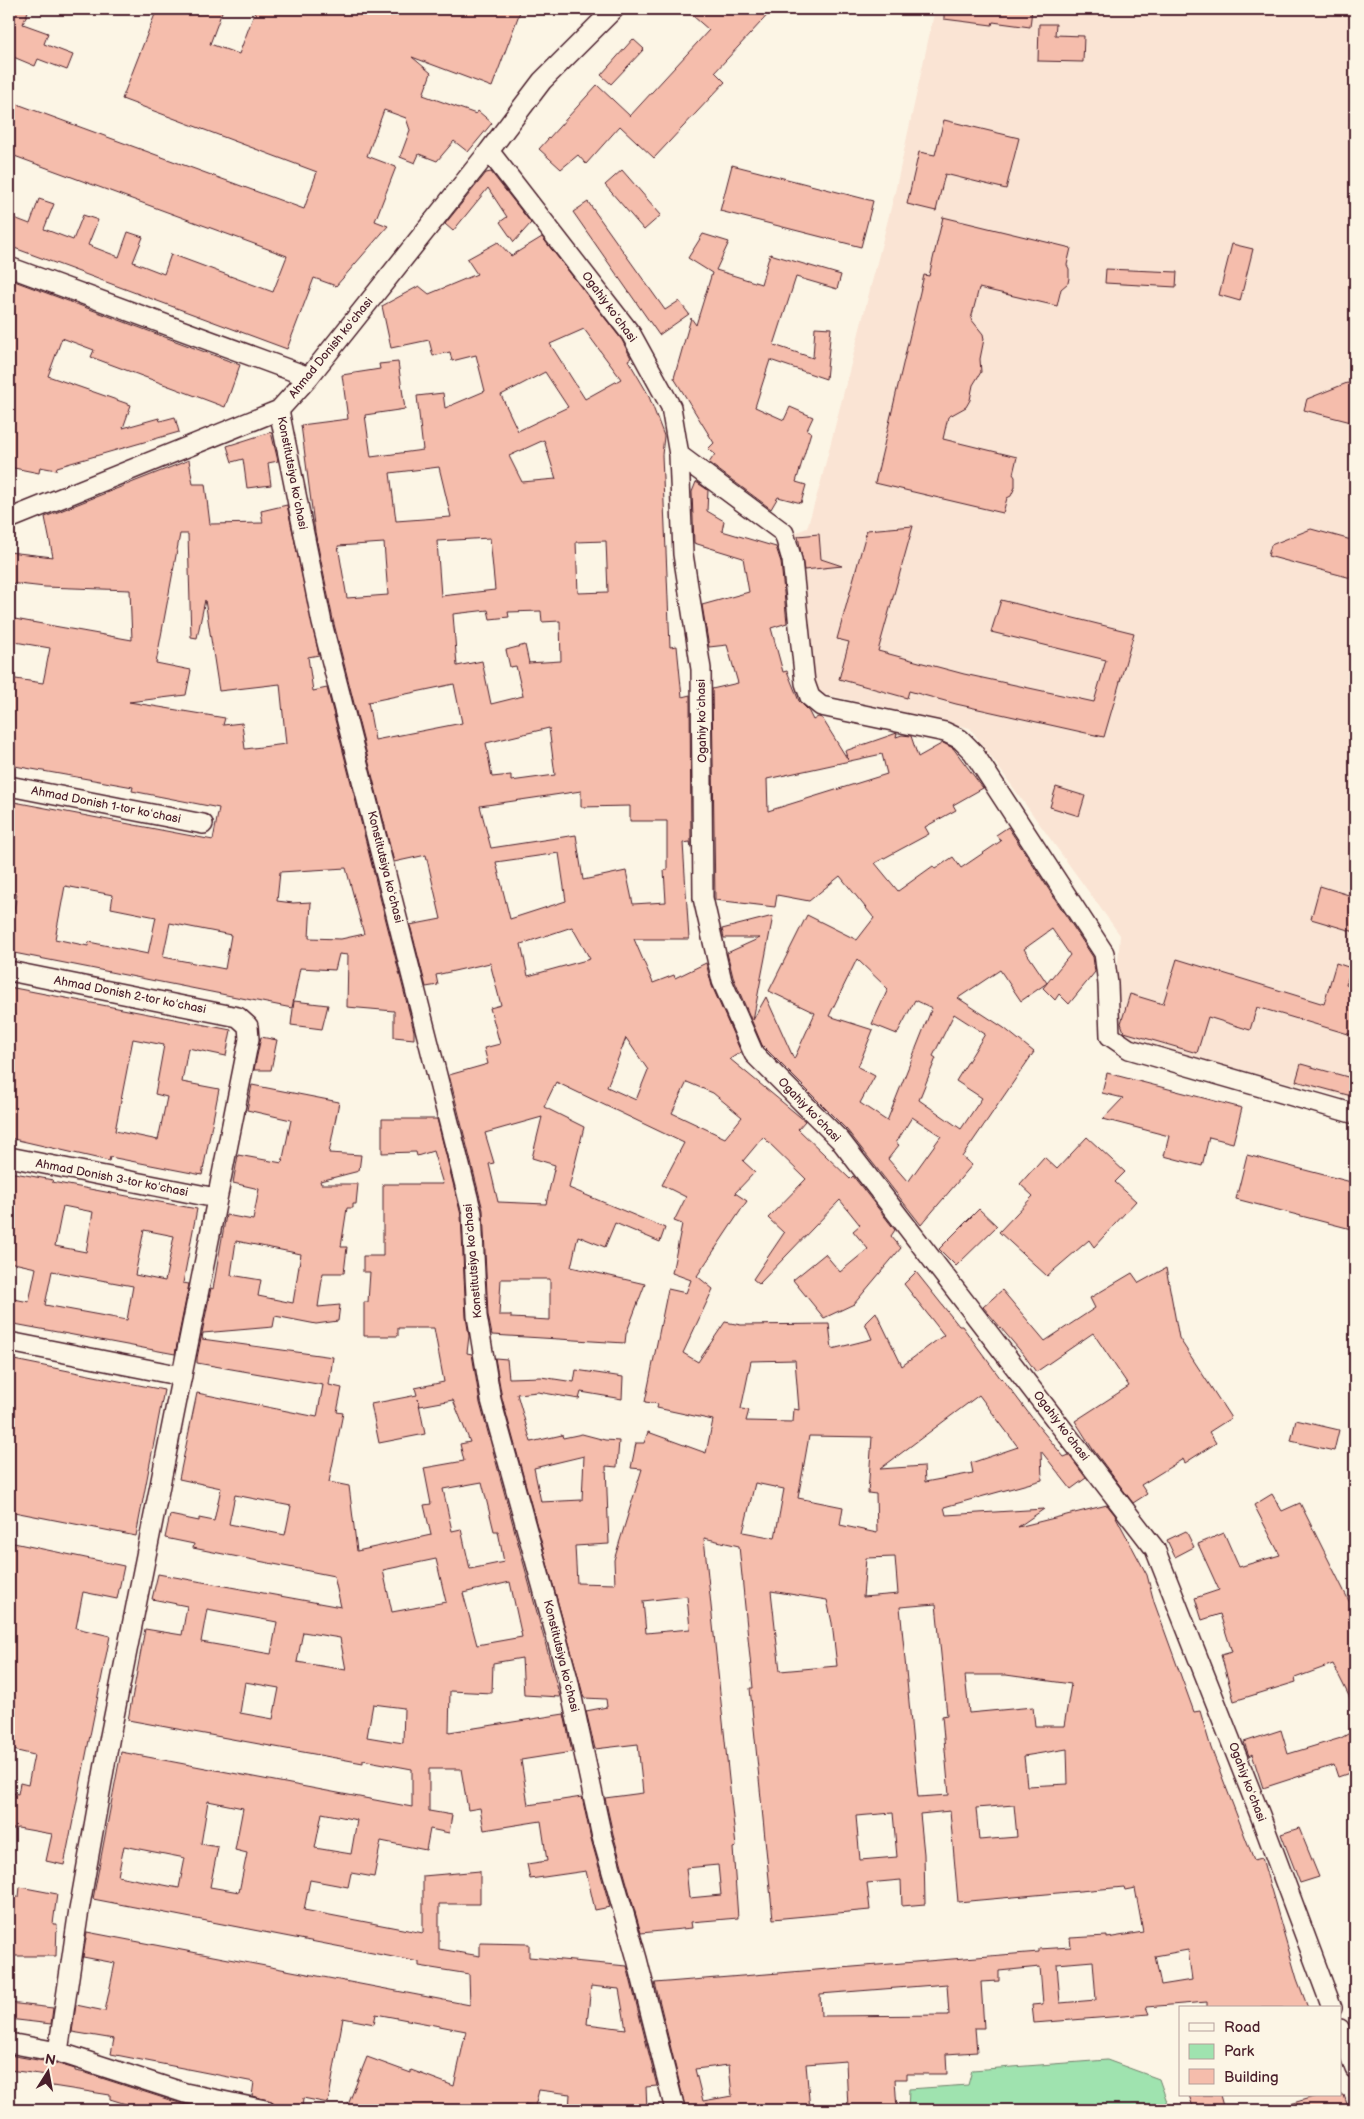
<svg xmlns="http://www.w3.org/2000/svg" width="1364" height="2119" font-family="'Balsamiq Sans',sans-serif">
<rect width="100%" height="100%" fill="#fcf5e5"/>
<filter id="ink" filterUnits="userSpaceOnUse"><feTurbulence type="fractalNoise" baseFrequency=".02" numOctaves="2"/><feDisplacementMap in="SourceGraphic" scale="10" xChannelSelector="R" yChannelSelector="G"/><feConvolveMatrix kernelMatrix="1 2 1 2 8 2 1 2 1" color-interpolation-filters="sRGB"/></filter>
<g filter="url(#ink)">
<!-- built -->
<path fill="#fae4d4" d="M935,9H1355V1100L1120,1038L1114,1018L1120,935L970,728L814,692L792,534L807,528L820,485L895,192Z"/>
<!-- green -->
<path fill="#9fe3af" stroke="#74816d" d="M1107,2060L1159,2079L1170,2110H908L909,2089L968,2085L972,2070Z"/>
<!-- building -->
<path fill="#f5bdac" stroke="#4a1f2b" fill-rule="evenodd" d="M9,9H29L23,24L48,33L44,44L73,55L67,70L38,59L35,66L11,56L9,58Z
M157,9H223L210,44L239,54L256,9H521L492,87L412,57L431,73L423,95L476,114L478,111L492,123L468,152L454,141L437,161L419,154L415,163L400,157L410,130L406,118L384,110L367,156L396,167L375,221L388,226L336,286L314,278L287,349L9,246V216L30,224L39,199L54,204L44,229L73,240L83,215L98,220L88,245L119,257L128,232L143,237L133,262L164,274L171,254L273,292L287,256L9,154V101L304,209L317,172L122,99Z
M685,9H773L715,72L725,82L654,158L620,126L586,164L578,155L561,169L539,149L597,85L630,116L709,30Z
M944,9H1032L1030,27L993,22L992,25L944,19Z
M1039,24H1056L1055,35L1084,36L1083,62L1038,61Z
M633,39L644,49L611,84L601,75Z
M944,120L1019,138L1006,189L945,174L936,211L907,204L919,152L935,155Z
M732,165L873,201L861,247L720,211Z
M622,170L661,215L644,230L605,185Z
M491,172L531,223L514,242L500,222L507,217L488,188L453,231L445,224L486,173Z
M588,202L665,310L679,301L689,314L659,335L573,212Z
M943,217L1071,248L1067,265L1069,269V278L1068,283L1061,289L1057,306L979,288L971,319L983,334L984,339L980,359L981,372L973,385L970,400L966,407L948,417L943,439L1017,457L1013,474L1015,477V487L1011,496L1007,498L1003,513L875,483L924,275L929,276Z
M703,234L729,242L716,270L761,284L770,254L841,275L837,289L796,277L774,345L813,358L815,327L831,328L826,379L770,360L755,407L784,420L790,407L813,417L807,430L811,432L796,482L806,485L801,503L778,497L771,509L709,463L715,454L708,449L714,443L674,378L691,318L696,325L712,273L688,258Z
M542,237L622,340L631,358L628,360L648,394L664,436L662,455L670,647L677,646L682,697L690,695L691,847L690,842L683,843L689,939H634L653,983L674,975L675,978L706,963L712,986L741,1052L730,1059L805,1121L798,1129L850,1179L853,1176L895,1230L891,1236L901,1248L854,1304L824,1318L793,1280L825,1254L840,1272L868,1249L853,1231L860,1225L840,1200L759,1284L753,1279L784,1233L768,1218L806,1179L763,1137L743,1161L755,1172L735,1193L747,1201L697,1276L713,1289L683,1353L698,1362L725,1322L741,1325L829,1324L832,1349L872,1339L865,1323L876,1312L902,1366L944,1335L904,1284L916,1272L959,1326H962L1001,1379L1002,1378L1039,1427L1064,1457L1069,1455L1086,1478L1071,1489L1041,1451L1042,1480L944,1507L946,1515L1044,1509L1018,1527L1107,1505L1115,1515L1147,1575L1154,1602L1194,1712L1200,1711L1211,1748L1254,1860L1262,1858L1297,1979L1308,2008H1207V2002L1146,2007L1149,2014L1034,2023L1032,2005L1043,2004L1040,1967L999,1971V1981L981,1982L984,2028H975L977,2052L946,2054L947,2074H907V2079H895L897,2110H848L846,2061L806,2064L810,2110H686L655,1983L1039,1952V1949L1071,1947L1070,1938L1107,1936V1938L1143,1932L1135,1888L1125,1890L1124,1887L958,1902L950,1811L920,1814L924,1854L925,1904L902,1906L901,1880L867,1883L870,1910L773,1919L750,1688H753L739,1546L704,1538L736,1847L733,1848L738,1918L691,1922L692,1928L641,1933L613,1834L605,1798L643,1793L638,1744L595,1749L586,1711L607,1707L606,1699L584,1698L502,1398L495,1358L507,1359L509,1378L541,1377L574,1382L576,1370L623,1377L622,1399L581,1392L579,1399L538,1392L517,1394L531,1442L562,1435L563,1438L582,1434L605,1440L619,1441L617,1467L606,1466L609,1544L575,1546L577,1583L615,1584L614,1560L642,1469L631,1468L636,1443H644L648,1432L706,1453L713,1420L657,1408L658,1404L645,1402L668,1289L686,1293L691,1280L672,1273L682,1224L674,1221L686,1197L662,1185L684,1143L556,1082L544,1107L584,1127L569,1188L665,1228L660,1242L615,1223L605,1247L578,1236L571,1267L645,1284L626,1334L625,1343L492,1335L488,1315L483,1210L449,1075L488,1064L484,1048L500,1044L490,1008L501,1005L490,963L436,975L438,985L426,987L410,925L441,919L426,855L394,862L333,620L315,532L301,425L348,419L342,375L380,369L379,364L398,362L405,409L365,415L371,457L423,450L417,396L443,393L445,408L485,391L476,355L452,361L450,352L433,356L429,340L391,348L382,306L419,286L429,294L477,274L467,259L498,242L511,256ZM584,329L621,379L585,399L550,344ZM545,372L568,407L518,431L501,395ZM544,440L556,479L522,482L509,456ZM439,467L451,517L396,521L390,473ZM490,538L495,590L441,596L437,541ZM606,541L608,592L578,593L576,542ZM384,543L388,595L347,598L338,546ZM488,610L490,619L509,617L508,612L541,611L542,622L560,621L561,661L528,663H529L525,645L506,650L510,667L516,666L523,696L491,704L482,661L457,666L453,614ZM454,684L462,723L375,740L368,702ZM549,728L555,775L511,781V775L492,777L486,743ZM581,791V807L630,806V821H667V870H664L666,902L633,904L626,871L583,880L576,835L491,848L480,806ZM559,853L566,901L510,919L496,862ZM572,927L590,959L528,976L521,944ZM626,1038L648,1070L636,1100L607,1087ZM687,1082L713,1093L742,1117L725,1138L672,1113ZM542,1117L532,1158L555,1165L546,1204L498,1202L489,1164L494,1163L485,1133ZM501,1279H550V1320L511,1318V1315H499ZM795,1360L799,1410L794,1409L793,1422L746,1421L749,1410L741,1409L751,1361ZM979,1395L1018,1447L971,1463L973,1473L925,1482L924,1466L880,1469ZM809,1436L872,1437L868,1493L876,1494L877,1533L840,1525L843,1507L798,1498ZM584,1456L582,1500L541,1502L534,1468ZM755,1483L784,1489L775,1538L743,1532ZM895,1557L898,1594L863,1597L866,1558ZM771,1591L827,1600L832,1623L837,1666L780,1671ZM687,1596L690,1629L646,1633L643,1601ZM936,1604L947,1715L942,1716L949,1795L918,1797L900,1607ZM965,1675H1006L1071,1684L1064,1726H1035L1033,1707L969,1713ZM1067,1749L1068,1784L1027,1786L1024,1756ZM1014,1805L1017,1837L979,1840L976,1808ZM893,1813L897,1857L860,1860L856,1816ZM718,1865L721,1895L689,1898L686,1868ZM1188,1950L1192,1980L1161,1985L1155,1956ZM1093,1961L1096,2000L1060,2003L1057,1964ZM947,1984L949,2015L821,2016L820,1994ZM729,2065L732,2096L703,2101L695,2069Z
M1232,244L1253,249L1240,301L1219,295Z
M1106,269L1177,272L1176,287L1105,283Z
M9,279L240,365L225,407L91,357L94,350L62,338L48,376L131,405L123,428L159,418L160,421L175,417L179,432L57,467L56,470L40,467L39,473L9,467Z
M1347,383L1355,386V423L1304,410L1307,399Z
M271,432L278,461L268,463L271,485L247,488L243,459L232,462L227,446Z
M189,460L193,484H205L210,524L263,523L261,511L287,505L319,655L308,657L313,691L327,688L414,1031V1039L394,1037V1011L347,1007L348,955L339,954L335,970L300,968L292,1008L9,952V924L11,925L17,894L9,893V801L213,840L219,808L132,791L133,787L9,765V678L43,683L50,648L9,641V618L132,640L130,590L45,587L9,583V552L53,557L45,517ZM180,534H188L191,637L197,638L205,600L219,691L280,684L286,744L245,749L242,723L223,725L225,718L129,702L186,695L191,670L156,663ZM346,868L364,934L341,939L309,938L311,902L293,903L277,901L280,872ZM65,886L113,895L111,908L156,917L148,954L89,942L88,946L55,939ZM170,923L231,935L225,969L163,957Z
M696,482L708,490L707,511L724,521L722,531L776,547L781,562L787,623L771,628L783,672L787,671L799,701L808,710L813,720L818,717L822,718L848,760L845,751L897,733L896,737L902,735L911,736L918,757L943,743L953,748L983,788L953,805L956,810L925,827L929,834L875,863L898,891L933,866L935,869L953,857L961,868L1001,841L996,835L1008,827L1093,957L1095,972L1069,1004L1059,994L1055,1000L1043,988L1070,955L1052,929L1024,949L1047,983L1021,1001L1000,970L958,998L1004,1028L1034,1052L962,1157L972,1165L921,1225L847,1130L762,1045L733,977L727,953L760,938H724L722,929L773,916L753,1020L766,997L794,1059L815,1013L769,991L807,915L857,940L874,918L840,876L809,901L777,895L775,907L715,900L712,689L738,683L727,645L709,647L702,605L749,592L743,558L694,543L692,492ZM882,754L887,774L768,811L767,779ZM857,959L888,989L872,1024L897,1034L915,1000L932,1008L887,1121L860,1103L875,1076L858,1067L873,1030L829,1016ZM954,1014L985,1034L956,1081L982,1098L961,1129L919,1100L936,1058L933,1056ZM912,1117L941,1136L908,1182L888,1159L899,1145L896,1143Z
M913,526L878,651L964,674L1094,702L1106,660L991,632L1001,600L1134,633L1104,737L956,704L909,691L907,698L839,679L849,642L837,639L867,530Z
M1311,529L1355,541V579L1268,556L1271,545Z
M819,534L821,559L842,566L804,570L798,536Z
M1056,787L1085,796L1079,816L1050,807Z
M1320,886L1355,897V932L1311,919Z
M1177,959L1324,1004L1336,963L1351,968L1346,985L1355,988V1036L1257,1007L1250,1030L1208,1017L1197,1053L1124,1032L1121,1023L1130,994L1163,1004Z
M9,987L231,1030L226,1056L188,1048L182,1082L219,1089L202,1175L110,1157L109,1161L9,1138ZM133,1039L164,1045L155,1094L167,1097L158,1140L115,1131Z
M294,1001L328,1005L322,1029L291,1025Z
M261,1037L277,1040L271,1070H254Z
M1301,1064L1355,1079V1097L1296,1081Z
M1107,1073L1242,1108L1233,1143L1209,1137L1202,1166L1164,1156L1169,1136L1103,1119L1123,1098L1102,1093Z
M252,1085L339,1102L329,1153L361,1155L359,1171L320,1181L321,1184H358L356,1204H353V1208H347L341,1247H347L344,1273H323L318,1307L340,1305L338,1321L316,1324L275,1316L273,1327L203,1333L202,1339L333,1357L329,1385L342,1388L337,1412L343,1413L329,1482L349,1486L357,1551L431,1535L424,1505L431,1504L424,1468L464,1461L460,1444L470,1442L453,1400L420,1406L418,1399L425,1434L379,1443L371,1404L417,1395L415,1388L444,1382L434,1328H398V1336H364V1302H368L370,1272H363V1256H383V1184H443L433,1151L417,1156L416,1152L382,1153V1119H437L461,1215L466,1317L469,1336L467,1353L472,1354L480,1403L560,1697L524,1695L522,1658L493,1663L492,1693L450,1691L449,1732L564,1714L572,1752L521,1760L528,1805L582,1797L591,1839L610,1907L595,1910L586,1871L530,1879L527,1864L547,1861L541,1821L484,1830L480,1808L468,1810L461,1769H429V1811L452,1815L449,1833L430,1829L426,1850L381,1841L374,1877L351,1873L348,1887L310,1880L304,1910L423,1933V1876L480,1871V1904H439V1949L480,1956V1943L529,1944V1957L627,1966L657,2086L646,2087L647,2110H569L570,2094L539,2090L535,2106L525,2104L524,2110H346L367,2057L411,2073V2070L454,2086L466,2031L376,2014L374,2024L343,2018L328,2103L303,2098L302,2110H276L272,2101L252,2096L254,2082L111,2054L114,2039L72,2032L76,2005L105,2011L115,1963L83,1957L87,1932L470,2005L469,1974L419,1966V1962L93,1899L121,1752L412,1807V1769L363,1760V1763L128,1720L145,1629L182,1635L187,1606L152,1599L158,1574L341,1607L334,1576L193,1548L194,1544L165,1538L170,1515L199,1521V1518L214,1521L221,1488L179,1479L197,1393L317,1417L323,1385L197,1363V1358L211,1288L213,1289L226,1215L253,1220L259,1189L233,1183L238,1155L282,1163L291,1120L247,1110ZM236,1241L301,1254L293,1303L258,1296L261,1280L231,1275ZM482,1482L494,1531H498L504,1562L470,1569L461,1529L452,1531L443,1489ZM235,1495L291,1506L285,1535L229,1524ZM436,1559L446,1602L392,1612L383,1570ZM510,1582L522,1637L477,1645L463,1593ZM207,1609L277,1622L271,1654L201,1642ZM303,1632L340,1638L346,1670L297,1662ZM245,1682L279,1688L273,1719L240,1713ZM373,1704L404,1708L403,1743L367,1737ZM208,1801L243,1808L235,1850L247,1853L239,1892L210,1887L218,1847L201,1844ZM322,1813L357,1820L351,1854L315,1848ZM124,1846L185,1858L179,1888L118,1876ZM591,1986L619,1989L626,2029L587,2024Z
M1087,1137L1125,1172L1115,1182L1136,1201L1094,1247L1089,1240L1047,1276L999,1232L1033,1196L1020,1184L1044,1157L1057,1169Z
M1247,1155L1355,1183V1230L1236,1199Z
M9,1172L53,1180L52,1182L197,1209L183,1283L189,1284L175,1354L9,1323V1298L29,1302L36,1268L9,1262ZM63,1206L93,1212L86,1252L55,1246ZM144,1230L174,1236L165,1281L135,1275ZM52,1271L133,1286L127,1320L45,1305Z
M979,1209L997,1226L956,1266L939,1249Z
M1166,1268L1179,1338L1231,1418L1209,1432L1216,1443L1185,1463L1183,1459L1141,1485L1147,1494L1133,1503L1092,1448L1075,1421L1129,1386L1093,1333L1036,1372L1024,1355L983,1307L1002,1290L1045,1341L1095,1308L1090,1298L1132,1273L1139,1283Z
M9,1359L164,1390L136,1536L9,1511Z
M1296,1420L1339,1430L1334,1451L1291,1441Z
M1272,1494L1282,1511L1300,1503L1355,1613V1708L1333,1664L1295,1678L1296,1682L1234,1701L1221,1655L1232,1652L1220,1614L1202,1620L1195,1598L1219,1590L1198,1544L1224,1533L1239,1567L1280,1555L1254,1505Z
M1186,1531L1194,1547L1175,1557L1167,1540Z
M9,1542L124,1566L117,1599L83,1592L76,1628L110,1636L64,1865L46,1861L52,1834L18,1828L9,1830V1792L18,1794L20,1783L28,1785L34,1755L9,1749Z
M1281,1730L1288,1754L1341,1738L1355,1730V1771L1338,1777L1334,1765L1263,1788L1252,1754L1249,1756L1244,1742Z
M1299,1828L1319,1877L1300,1883L1281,1834Z
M20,1887L57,1894L53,1924H57L56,1956H9V1897H19Z
M9,2003L53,2008L51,2024L9,2019Z
M9,2055L55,2063L75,2069V2071L86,2073L182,2104L204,2109V2110H145L110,2099V2095L46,2085L47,2075L9,2070Z
M1189,2095H1220L1224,2110H1194Z
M1320,2095H1344L1349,2110H1283V2106Z"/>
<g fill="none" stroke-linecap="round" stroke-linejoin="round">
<defs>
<path id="minor" d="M489,151L631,334L671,407L679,455L683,554L701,669L703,898L722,981L754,1054L840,1140L1155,1549L1260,1815L1332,2008
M9,267L309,377
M279,410L322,623L472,1213L477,1316L491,1400L568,1679L602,1837L637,1959L675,2110
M679,455L784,533L792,560L805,683L810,697L821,706L945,732L960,739L973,752L1104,953L1108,984L1110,1036L1129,1049L1355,1114
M9,519L279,410L309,377L489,151L542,81L614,9
M9,786L203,824
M9,971L238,1017L248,1026L249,1039L110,1736L78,1916L58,2052
M9,1157L216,1198
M9,1342L182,1376
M1340,2029L1355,2069
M9,2043L58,2052L185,2093L265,2110"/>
</defs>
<!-- minor casing -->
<use href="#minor" stroke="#4a1f2b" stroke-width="22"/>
<!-- minor -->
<use href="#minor" stroke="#fcf5e5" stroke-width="19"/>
</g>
</g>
<g text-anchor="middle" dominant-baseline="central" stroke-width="4" stroke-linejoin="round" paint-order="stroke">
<!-- street labels -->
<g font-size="12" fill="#4a1f2b" stroke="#fcf5e5">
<text transform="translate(609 307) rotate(54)">Ogahiy koʻchasi</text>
<text transform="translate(331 348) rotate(-51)">Ahmad Donish koʻchasi</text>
<text transform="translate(292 473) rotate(79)">Konstitutsiya koʻchasi</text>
<text transform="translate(702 721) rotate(-91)">Ogahiy koʻchasi</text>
<text transform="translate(106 805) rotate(11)">Ahmad Donish 1-tor koʻchasi</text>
<text transform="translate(385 867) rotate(76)">Konstitutsiya koʻchasi</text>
<text transform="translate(130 995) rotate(11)">Ahmad Donish 2-tor koʻchasi</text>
<text transform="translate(809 1110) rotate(46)">Ogahiy koʻchasi</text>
<text transform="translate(112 1178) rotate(11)">Ahmad Donish 3-tor koʻchasi</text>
<text transform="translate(473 1261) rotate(-95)">Konstitutsiya koʻchasi</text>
<text transform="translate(1061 1426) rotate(53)">Ogahiy koʻchasi</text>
<text transform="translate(561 1656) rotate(76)">Konstitutsiya koʻchasi</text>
<text transform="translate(1247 1782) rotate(69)">Ogahiy koʻchasi</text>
</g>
</g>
<!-- margin -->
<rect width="1364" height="2119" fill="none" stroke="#fcf5e5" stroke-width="30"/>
<rect x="15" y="15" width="1334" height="2089" fill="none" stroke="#4a1f2b" stroke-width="2" filter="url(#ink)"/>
<!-- legend -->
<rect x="1179" y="2006" width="162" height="90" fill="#fcf5e5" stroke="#b59f9b"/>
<rect x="1189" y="2023" width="25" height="8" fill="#fcf5e5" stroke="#b59f9b"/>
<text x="1224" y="2032" font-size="15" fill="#4a1f2b">Road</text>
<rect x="1189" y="2044" width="25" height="15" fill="#9fe3af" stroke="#b59f9b"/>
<text x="1224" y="2056" font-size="15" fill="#4a1f2b">Park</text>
<rect x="1189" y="2069" width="25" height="15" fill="#f5bdac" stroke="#b59f9b"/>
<text x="1224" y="2082" font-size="15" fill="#4a1f2b">Building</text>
<!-- north arrow -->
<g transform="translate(48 2072) rotate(11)" stroke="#fcf5e5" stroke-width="4" paint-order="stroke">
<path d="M0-4L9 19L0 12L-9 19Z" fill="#4a1f2b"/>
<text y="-8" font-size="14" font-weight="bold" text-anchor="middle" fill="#4a1f2b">N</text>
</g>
</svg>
